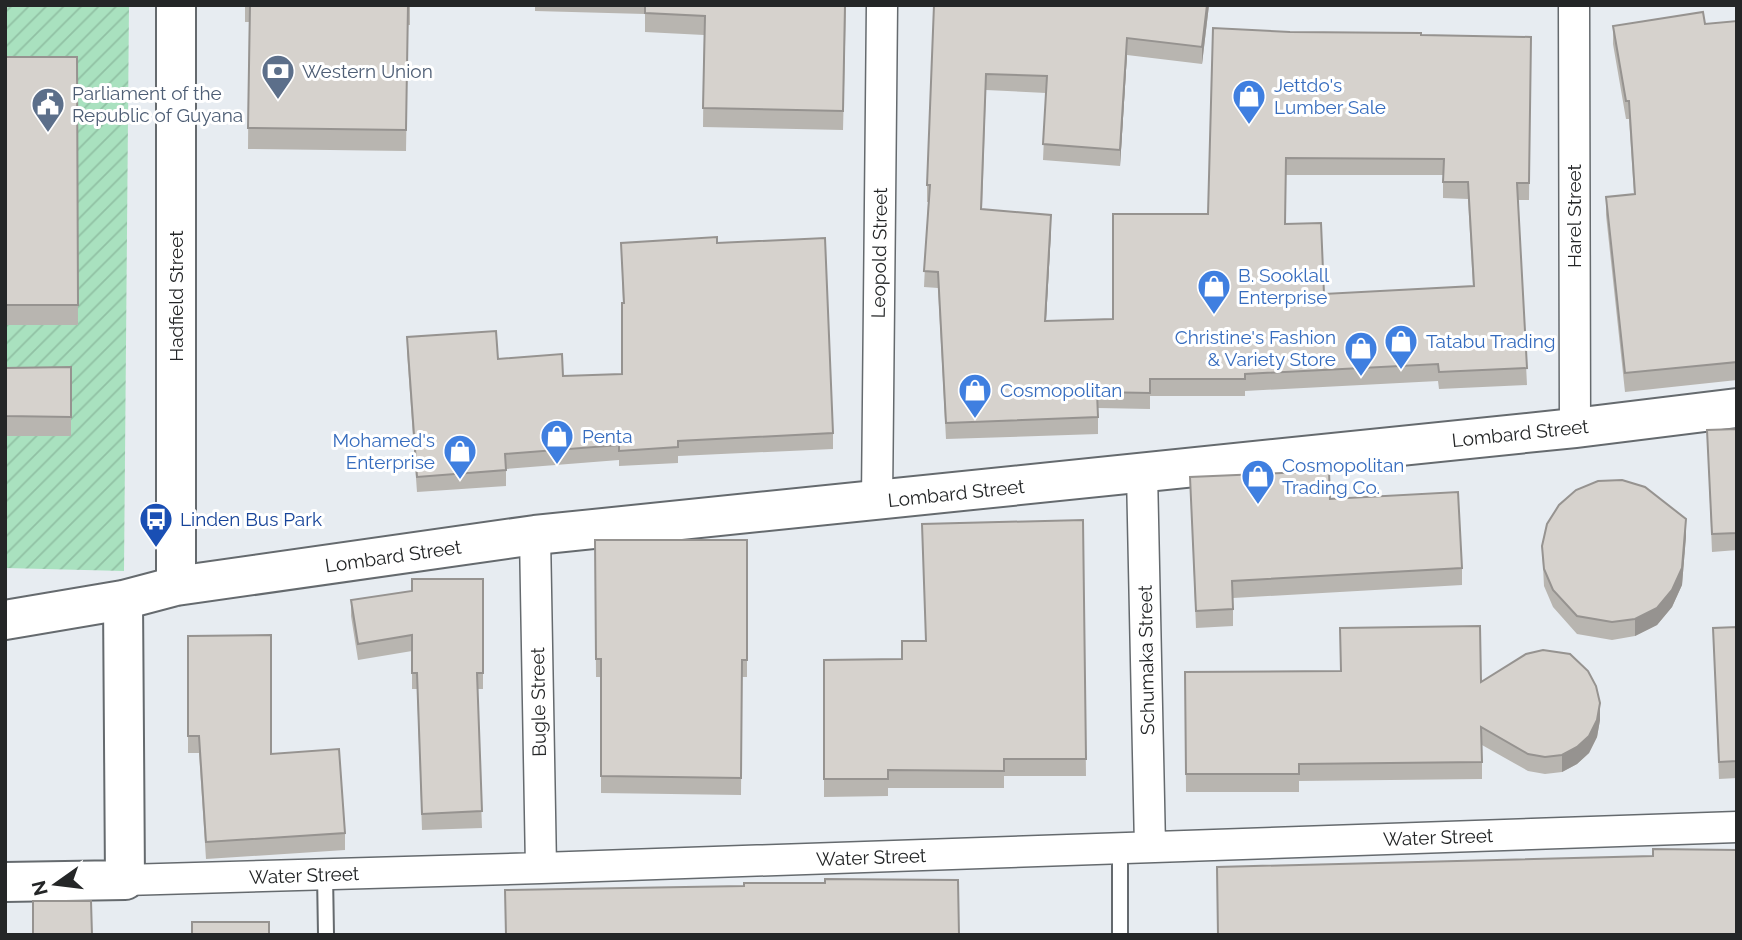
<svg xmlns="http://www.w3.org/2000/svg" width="1742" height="940" font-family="Raleway,sans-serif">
<defs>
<pattern id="garden-furrows" width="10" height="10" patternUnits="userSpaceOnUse" patternTransform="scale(1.75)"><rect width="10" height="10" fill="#a9e1bf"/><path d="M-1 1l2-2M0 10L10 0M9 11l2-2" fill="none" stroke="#91c1a4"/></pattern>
</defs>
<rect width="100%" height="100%" fill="#e7ecf1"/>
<!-- garden -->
<path fill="url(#garden-furrows)" d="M5,5H129L124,571L5,568Z"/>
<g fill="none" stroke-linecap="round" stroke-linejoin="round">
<defs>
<path id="lane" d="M1120,848V935
M325,874L326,935"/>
<path id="street" d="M1574,5L1575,428
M1142,473L1150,847
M877,501L882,5
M535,535L541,868
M125,880L541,868L1737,827"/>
<path id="secondary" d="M176,5V586
M5,620L123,600L176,586L535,535L1575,428L1737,408
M5,882L125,880L123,600"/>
</defs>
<!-- lane casing -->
<use href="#lane" stroke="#656a6e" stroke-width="18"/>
<!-- street casing -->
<use href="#street" stroke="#656a6e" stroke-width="33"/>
<!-- secondary casing -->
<use href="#secondary" stroke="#656a6e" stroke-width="42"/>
<!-- lane -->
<use href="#lane" stroke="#fff" stroke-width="14"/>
<!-- street -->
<use href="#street" stroke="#fff" stroke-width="30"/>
<!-- secondary -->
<use href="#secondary" stroke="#fff" stroke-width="38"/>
</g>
<!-- wall -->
<path fill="#b8b5b0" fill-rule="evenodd" d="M245,5H410V25H408L406,151L248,149L249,22H245Z
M535,5H846L843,130L703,127L704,35L645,32V14L535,11Z
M934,5H1209L1202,64L1127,55L1120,166L1043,160L1046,93L986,90L982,209L1051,231L1046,321L1113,319L1208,214L1290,32L1531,37L1529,200H1518L1527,385L1439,389L1438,381L1245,391V396H1150V409L1098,408V434L946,439L938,288L924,287L928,202H927V185ZM1286,175H1443V198L1468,199L1473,286L1324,294L1285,224Z
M1737,21V380L1625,392L1606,215V197L1634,194L1629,119H1626L1613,44V26L1705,24Z
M5,57H77L78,325H5Z
M621,243H717L833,433V449L678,456V463L619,466V460L506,469V486L417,492L407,352V337L498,359L563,376L622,374L623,303Z
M71,367V436H5V368Z
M1737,429V550L1712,552L1707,430Z
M1190,477L1330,499L1462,568V585L1233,598V626L1196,628Z
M1083,520L1086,776H1004V788H888V796L824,797V660L902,659Z
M1686,536L1682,585L1672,607L1657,625L1635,636L1612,640L1577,634L1553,607L1544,586L1542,546Z
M595,540H747V677H742L741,795L601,793V677H596Z
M483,579V689H477L482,828L422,830L417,689H412V651L358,660L351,616V600L412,591Z
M1737,627V778L1719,779L1713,628Z
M188,636L271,754L345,833V850L206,859L199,753H188Z
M1185,672L1481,682L1600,720L1597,737L1589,753L1577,764L1562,772L1545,774L1528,771L1482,745V779L1299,781V792H1186Z"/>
<!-- shaded-wall -->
<path fill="#969390" d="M1207,5H1209L1202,64V47Z
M1127,38V55L1120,166V150Z
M1051,215V231L1045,338V321Z
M1686,519V536L1682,585L1672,607L1657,625L1635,636V619Z
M1600,703V720L1597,737L1589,753L1577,764L1562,772V755Z"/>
<!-- building -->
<path fill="#d6d2cd" stroke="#969390" stroke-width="2" fill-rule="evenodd" d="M250,5H408L406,130L248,128Z
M645,5H845L843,111L703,108L705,16L645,13Z
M934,5H1207L1202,47L1127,38L1120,150L1043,144L1047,76L986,74L981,209L1051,215L1045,321L1113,319V214H1208L1213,28L1290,32L1421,33V35L1531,37L1529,183H1517L1527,368L1439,372L1438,364L1245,374V379H1150V393L1097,392L1098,417L946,423L938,272L924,271L930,185H927ZM1286,158L1444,159L1443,182H1468L1474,286L1324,294L1321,223L1285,224Z
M1703,12L1705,24L1737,21V362L1625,373L1606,197L1635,194L1629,101H1626L1613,26Z
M5,57H77L78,305H5Z
M717,237V243L825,238L833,433L678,441V447L619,451V445L505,454L506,470L417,477L407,337L496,331L498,359L562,354L563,376L622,374V303H624L621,243Z
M71,367V417L5,416V368Z
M1737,429V533L1712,534L1707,430Z
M1329,471L1330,499L1458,492L1462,568L1232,581L1233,609L1196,611L1190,477Z
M1622,480L1645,487L1686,519L1682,568L1672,590L1657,608L1635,619L1612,622L1577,616L1553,590L1544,569L1542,546L1547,524L1559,505L1576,490L1598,481Z
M1083,520L1086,759H1004V771L888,770V779H824V660L902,659V641H926L922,524Z
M595,540H747V660H742L741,778L601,776V659H596Z
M412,579H483V673H477L482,811L422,814L417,673H412V635L358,644L351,600L412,591Z
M1480,626L1481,682L1526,654L1543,650L1570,654L1588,671L1596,686L1600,703L1597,720L1589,736L1577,747L1562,755L1545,757L1528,754L1481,727L1482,762L1299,764V774H1186L1185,672L1341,671L1340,628Z
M1737,627V761L1719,762L1713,628Z
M271,635V754L339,749L345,833L206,842L199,736H188V636Z
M1653,849L1737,850V935H1218L1217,867L1653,856Z
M825,879L958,880L959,935H506L505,890L744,886V883H825Z
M33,901H91L92,935H33Z
M192,922H269V935H192Z"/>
<!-- icons -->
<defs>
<symbol id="bank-pin" viewBox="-11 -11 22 30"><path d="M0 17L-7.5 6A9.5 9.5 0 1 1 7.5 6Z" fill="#5c6f8a" stroke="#fff"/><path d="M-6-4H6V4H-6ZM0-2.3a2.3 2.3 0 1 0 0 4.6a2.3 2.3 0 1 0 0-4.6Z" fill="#fff"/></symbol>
<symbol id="shop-pin" viewBox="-11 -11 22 30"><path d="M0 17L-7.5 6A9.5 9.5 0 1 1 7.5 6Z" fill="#3f7fe0" stroke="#fff"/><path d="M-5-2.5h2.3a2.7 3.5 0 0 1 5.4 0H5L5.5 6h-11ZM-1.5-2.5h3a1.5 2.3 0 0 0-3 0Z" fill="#fff"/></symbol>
<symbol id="civic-pin" viewBox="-11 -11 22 30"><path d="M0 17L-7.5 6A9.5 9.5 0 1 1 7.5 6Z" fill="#5c6f8a" stroke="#fff"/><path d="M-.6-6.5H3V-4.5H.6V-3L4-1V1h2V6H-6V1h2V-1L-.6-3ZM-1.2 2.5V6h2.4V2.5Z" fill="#fff"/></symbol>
<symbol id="bus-pin" viewBox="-11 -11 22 30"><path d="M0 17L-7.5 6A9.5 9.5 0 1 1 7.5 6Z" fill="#1a4fb4" stroke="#fff"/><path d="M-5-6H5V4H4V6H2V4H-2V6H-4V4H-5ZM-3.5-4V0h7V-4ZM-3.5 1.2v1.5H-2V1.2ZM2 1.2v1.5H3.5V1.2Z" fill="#fff"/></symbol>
</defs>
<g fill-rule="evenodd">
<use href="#bank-pin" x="259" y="52" width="38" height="52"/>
<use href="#shop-pin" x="1230" y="77" width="38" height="52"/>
<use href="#civic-pin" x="29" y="85" width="38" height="52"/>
<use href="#shop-pin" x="1195" y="267" width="38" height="52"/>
<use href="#shop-pin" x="1382" y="322" width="38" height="52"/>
<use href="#shop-pin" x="1342" y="329" width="38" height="52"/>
<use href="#shop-pin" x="956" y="371" width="38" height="52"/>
<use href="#shop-pin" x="538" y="417" width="38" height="52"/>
<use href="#shop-pin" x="441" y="432" width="38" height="52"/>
<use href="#shop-pin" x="1239" y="457" width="38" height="52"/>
<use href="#bus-pin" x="137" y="500" width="38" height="52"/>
</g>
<g text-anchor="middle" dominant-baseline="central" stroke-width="6" stroke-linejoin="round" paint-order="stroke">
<!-- service labels -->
<g font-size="19" fill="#4e5e75" stroke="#fff" text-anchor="start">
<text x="302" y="71">Western Union</text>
<text x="72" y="93">Parliament of the<tspan x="72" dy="22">Republic of Guyana</tspan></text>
</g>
<!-- shop labels -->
<g font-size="19" fill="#366cbe" stroke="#fff" text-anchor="start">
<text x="1274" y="85">Jettdo's<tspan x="1274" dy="22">Lumber Sale</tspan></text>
<text x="1238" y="275">B. Sooklall<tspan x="1238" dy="22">Enterprise</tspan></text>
<text x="1336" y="337" text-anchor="end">Christine's Fashion<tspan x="1336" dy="22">&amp; Variety Store</tspan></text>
<text x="1426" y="341">Tatabu Trading</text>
<text x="1000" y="390">Cosmopolitan</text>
<text x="582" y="436">Penta</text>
<text x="435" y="440" text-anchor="end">Mohamed's<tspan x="435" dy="22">Enterprise</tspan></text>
<text x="1282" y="465">Cosmopolitan<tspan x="1282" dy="22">Trading Co.</tspan></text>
</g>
<!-- street labels -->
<g font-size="19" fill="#242627" stroke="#fff">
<text transform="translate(1574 216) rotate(-90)">Harel Street</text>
<text transform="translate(879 253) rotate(-89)">Leopold Street</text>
<text transform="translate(176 296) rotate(-90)">Hadfield Street</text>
<text transform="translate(1520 433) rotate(-6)">Lombard Street</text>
<text transform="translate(956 493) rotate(-6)">Lombard Street</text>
<text transform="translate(393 556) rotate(-8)">Lombard Street</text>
<text transform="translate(1146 660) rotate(-91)">Schumaka Street</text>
<text transform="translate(538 702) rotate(-91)">Bugle Street</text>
<text transform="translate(1438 837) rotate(-2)">Water Street</text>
<text transform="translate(871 857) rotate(-2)">Water Street</text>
<text transform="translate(304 875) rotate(-2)">Water Street</text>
</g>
<!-- transit labels -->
<g font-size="19" fill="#164399" stroke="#fff" text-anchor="start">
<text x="180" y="519">Linden Bus Park</text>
</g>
</g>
<!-- border -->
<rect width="1742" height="940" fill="none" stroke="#242627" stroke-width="14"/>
<!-- north arrow -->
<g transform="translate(56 884) rotate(256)" stroke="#ffffff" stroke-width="5" paint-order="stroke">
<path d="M0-5L12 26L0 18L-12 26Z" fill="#242627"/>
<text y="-10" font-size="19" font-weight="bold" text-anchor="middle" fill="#242627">N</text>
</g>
</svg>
